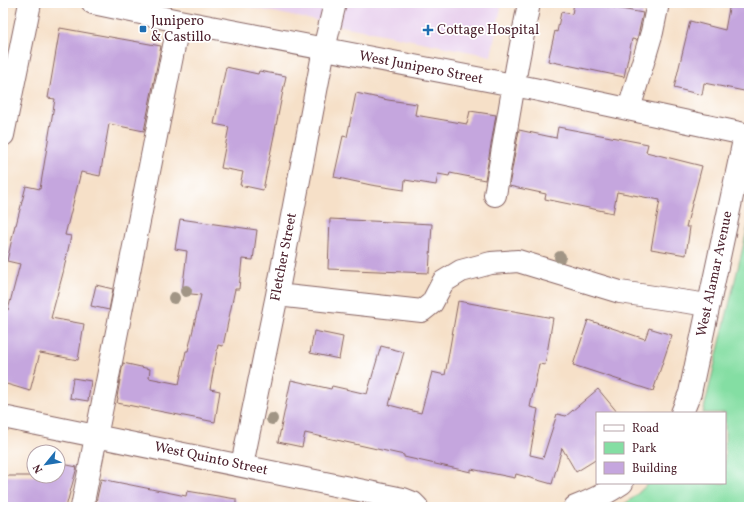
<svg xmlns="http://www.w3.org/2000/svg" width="752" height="510" font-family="Vollkorn,serif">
<rect width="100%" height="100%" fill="#fff"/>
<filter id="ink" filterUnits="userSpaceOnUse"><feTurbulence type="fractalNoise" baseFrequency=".025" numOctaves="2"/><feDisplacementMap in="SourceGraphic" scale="8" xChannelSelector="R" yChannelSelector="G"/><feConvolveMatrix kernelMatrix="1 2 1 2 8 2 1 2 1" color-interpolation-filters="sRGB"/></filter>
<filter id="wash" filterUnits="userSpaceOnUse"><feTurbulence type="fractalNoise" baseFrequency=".012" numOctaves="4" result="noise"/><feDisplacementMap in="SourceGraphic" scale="16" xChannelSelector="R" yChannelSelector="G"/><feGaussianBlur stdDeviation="0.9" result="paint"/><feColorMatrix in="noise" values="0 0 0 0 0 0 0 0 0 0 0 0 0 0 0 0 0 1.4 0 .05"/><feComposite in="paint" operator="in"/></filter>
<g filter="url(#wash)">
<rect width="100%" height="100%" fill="#f6e0c8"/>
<!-- built -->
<path fill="#e9d2ee" d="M228,3H502L491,56Z"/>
<!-- green -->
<path fill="#84dea3" stroke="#677e67" d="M749,222V507H620L633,498L649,483H725V413H703Z"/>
<g id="blocks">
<!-- building -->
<path fill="#c5a6de" d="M574,3H588L643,13L637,40L632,39L624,77L548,61L555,31L557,32L561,12L572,14Z
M730,3H749V92L704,83L702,95L674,88L690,21L725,30Z
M60,28L161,46L144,131L109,124L100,176L81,172L65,235L71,236L63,273L51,318L84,324L78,360L40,353L30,391L3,383V309L8,310L20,264L7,261L15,225H16L26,186L40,189L55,99L48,98Z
M226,67L258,74L259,71L286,76L263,190L240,185L243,172L221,168L229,127L214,124Z
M356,93L388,100L417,104L415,115L467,124L470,111L496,115L485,180L450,173L449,176L438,174L436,185L405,180L404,190L371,185L334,177L343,136L347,137Z
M558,127L648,144L646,152L702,166L686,227H690L686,255L651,249L660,200L617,192L613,213L545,199L546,194L509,186L519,130L556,138Z
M180,219L257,230L253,260L242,259L239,289H235L223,346L218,345L210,389L220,391L215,422L117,403L118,398L117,397L123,363L150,369L149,378L179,384L186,351H188L201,295L182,293L187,251L175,249Z
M330,219L432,224L429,273L328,269Z
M96,285L113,289L109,310L91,306Z
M458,301L553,318L545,365L539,364L530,407L538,409L530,455L543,458L557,414L566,416L598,389L618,413H597V459L576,472L562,448L552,484L516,474L515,478L471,469V472L404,457V455L305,433L302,447L278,442L291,380L331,389L332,386L367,394L381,346L404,352L389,405L421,413L432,372L445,375Z
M588,320L645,339L649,328L672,335L653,391L573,365Z
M314,331L343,337L339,359L310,353Z
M73,378L91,381L88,401L70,398Z
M58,463L77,467L66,507H3V476H58Z
M101,479L186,496L187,491L236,499V507H95Z"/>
</g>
</g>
<g filter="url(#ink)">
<use href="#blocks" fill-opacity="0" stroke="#866362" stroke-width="1"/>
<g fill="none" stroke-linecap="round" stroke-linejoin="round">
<defs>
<path id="minor" d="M93,3L179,21L534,89L749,135
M629,109L652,32L658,3
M3,135L30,3
M495,195L517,66L529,3
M277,295L422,311L432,303L443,282L461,271L491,263L518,261L620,292L708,305
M682,413L690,393L745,135
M3,417L403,499L413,503L417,507
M242,465L277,295L324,49L335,3
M82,507L179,21
M575,507C592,501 607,493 622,483"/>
</defs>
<!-- minor casing -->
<use href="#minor" stroke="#866362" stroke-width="24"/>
<!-- minor -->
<use href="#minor" stroke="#fff" stroke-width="22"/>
</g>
<!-- trees -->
<g fill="#a19585">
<circle cx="560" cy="257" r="6"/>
<circle cx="186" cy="291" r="6"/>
<circle cx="174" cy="298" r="6"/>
<circle cx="272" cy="419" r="6"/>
</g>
</g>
<!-- markers -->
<g fill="#1f6fb2" stroke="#fff" stroke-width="1.5">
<rect x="139" y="25" width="8" height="8" rx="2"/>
<path d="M426 24h4v4h4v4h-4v4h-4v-4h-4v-4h4z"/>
</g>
<g text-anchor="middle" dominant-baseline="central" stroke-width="3.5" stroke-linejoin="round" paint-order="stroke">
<!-- poi labels -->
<g font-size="14" fill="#4a1f2b" stroke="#fff" text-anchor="start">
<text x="151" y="21">Junipero<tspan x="151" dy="16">&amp; Castillo</tspan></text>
<text x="437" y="30">Cottage Hospital</text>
</g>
<!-- street labels -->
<g font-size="14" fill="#4a1f2b" stroke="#fff">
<text transform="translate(421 68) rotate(11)">West Junipero Street</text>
<text transform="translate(284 257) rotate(-79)">Fletcher Street</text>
<text transform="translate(715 274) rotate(-78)">West Alamar Avenue</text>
<text transform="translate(211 459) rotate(12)">West Quinto Street</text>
</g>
</g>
<!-- margin -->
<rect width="752" height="510" fill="none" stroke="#fff" stroke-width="16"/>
<!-- legend -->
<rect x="596" y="412" width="130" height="72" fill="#ffffff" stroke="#b7a5aa"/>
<rect x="604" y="425" width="20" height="6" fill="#ffffff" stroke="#b7a5aa"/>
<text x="632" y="432" font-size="12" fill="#4a1f2b">Road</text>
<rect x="604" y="442" width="20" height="12" fill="#84dea3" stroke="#b7a5aa"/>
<text x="632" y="452" font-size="12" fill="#4a1f2b">Park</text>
<rect x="604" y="462" width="20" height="12" fill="#c5a6de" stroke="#b7a5aa"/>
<text x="632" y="472" font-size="12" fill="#4a1f2b">Building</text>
<!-- north arrow -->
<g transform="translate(46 464) rotate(240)"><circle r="19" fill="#ffffff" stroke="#b7a5aa"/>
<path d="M0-3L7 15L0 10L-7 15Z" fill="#1f6fb2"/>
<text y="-6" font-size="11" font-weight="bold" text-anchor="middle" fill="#4a1f2b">N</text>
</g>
</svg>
